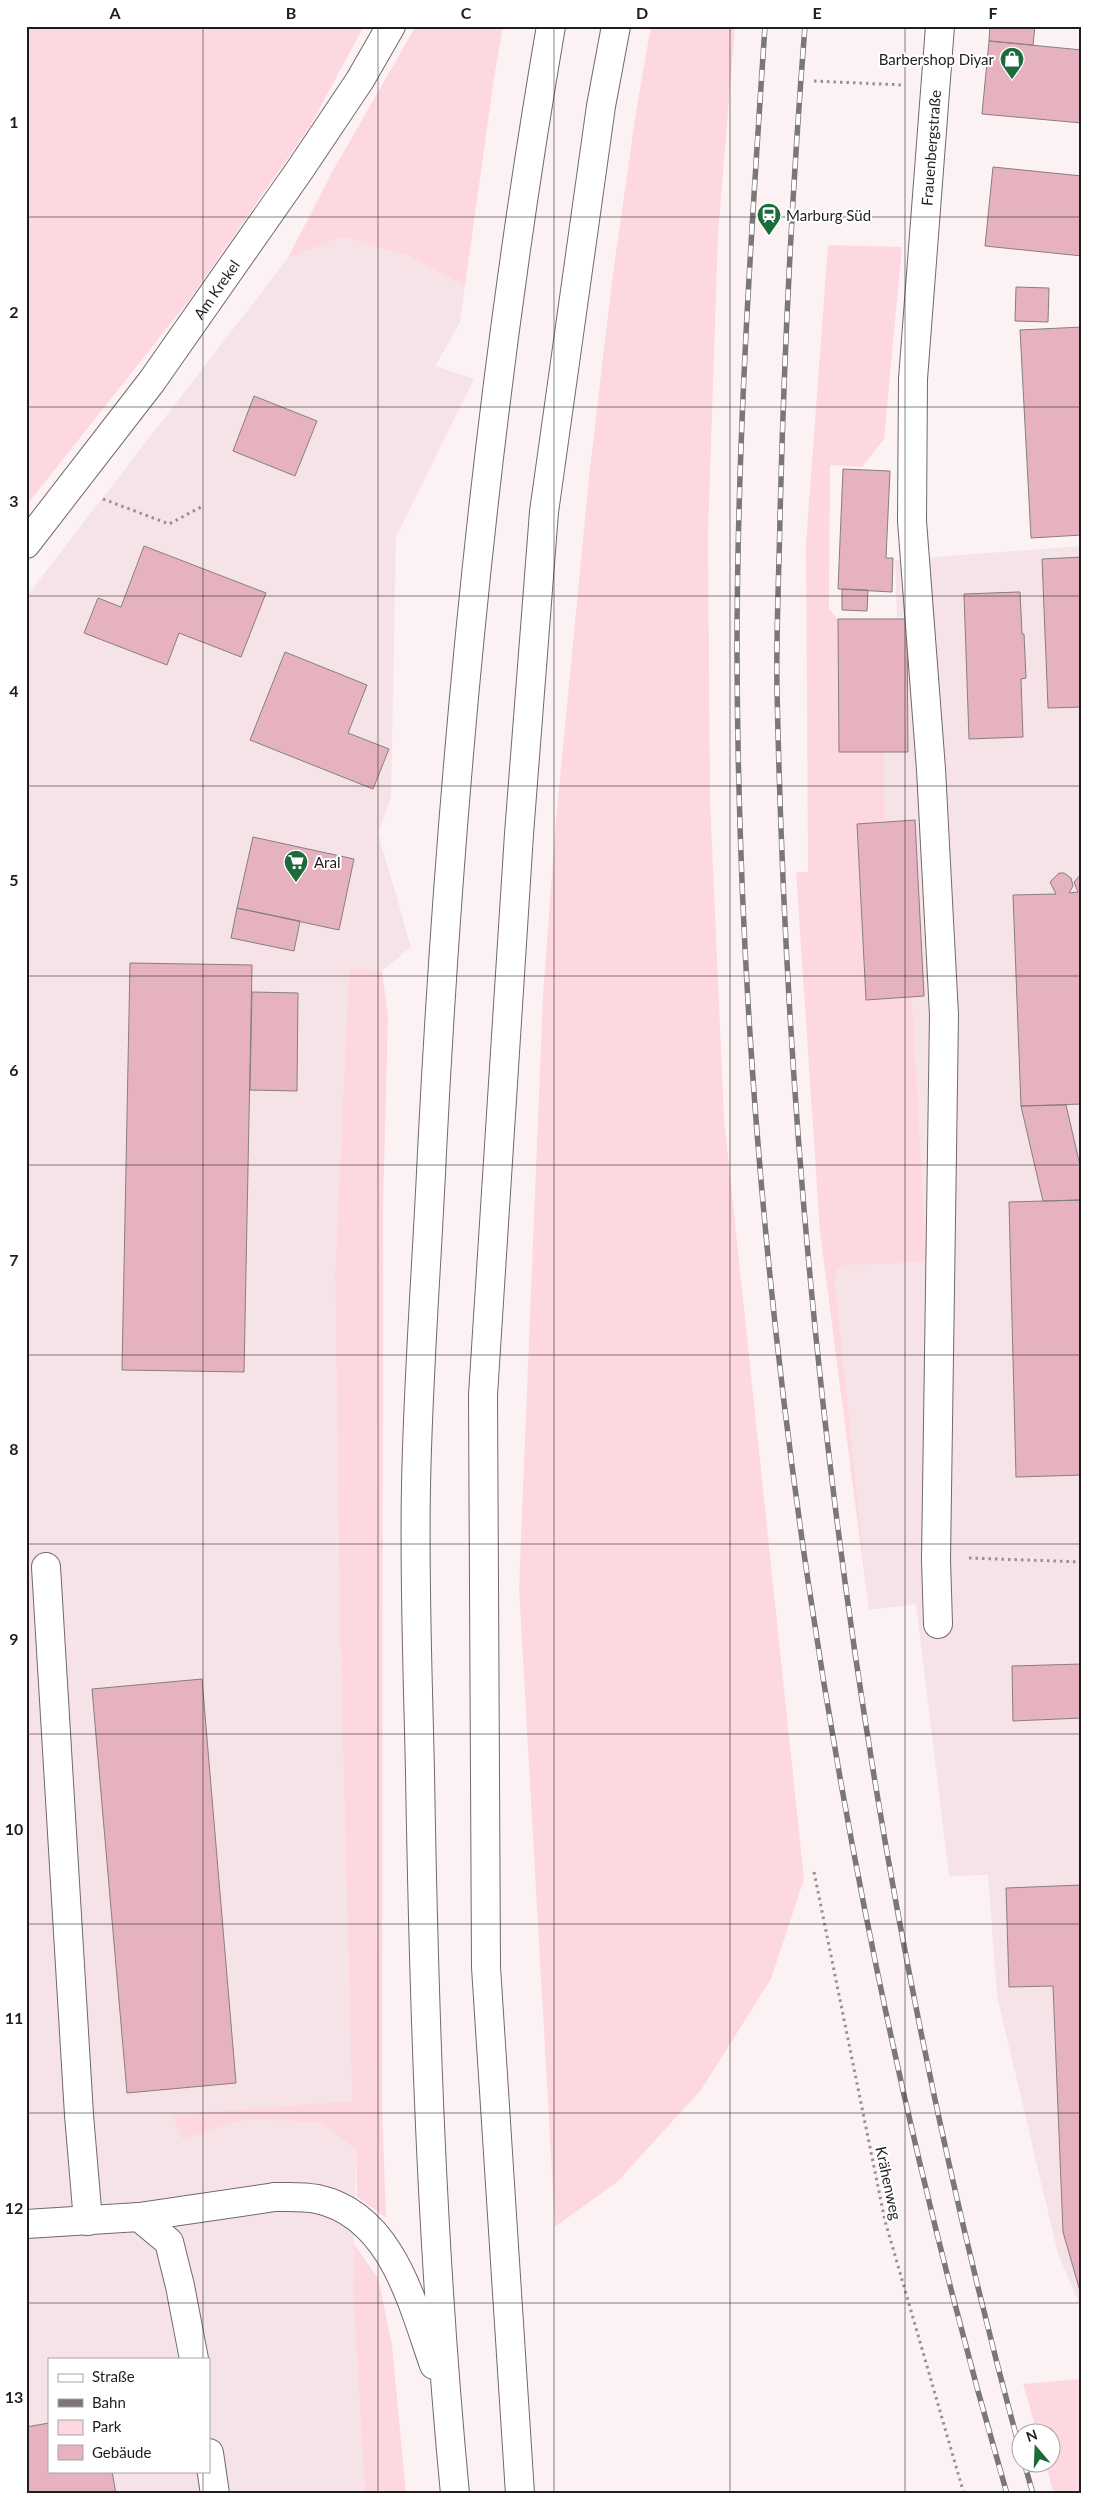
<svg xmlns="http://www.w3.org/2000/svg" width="1108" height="2520" font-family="Lato,sans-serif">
<rect width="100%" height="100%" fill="#fcf2f4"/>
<!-- built -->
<path fill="#f6e3e7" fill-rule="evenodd" d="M342,237L406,255L465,286L460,323L435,366L474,379L396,537L391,798L378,833L411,947L382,971L349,968L335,1275L340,1634L352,2102L356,2150L353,2293L365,2494H26V597L288,258ZM49,2359H209V2471H49Z
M1082,546V2310L1058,2254L997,1996L988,1875L949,1876L916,1604L869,1610L835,1280L837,1270L846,1265L927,1261L912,997L924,996L915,821L885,822L884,752L908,751L907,619H897L895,560Z"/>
<!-- green -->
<path fill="#fed8e1" d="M26,26H364L310,126L190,299L26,506Z
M416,26H503L494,78L465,286L406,255L342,237L288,258L331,174Z
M651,26H735L718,235L708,535L710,800L724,1118L804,1879L771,1979L701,2090L617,2182L555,2227L519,1588L543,995L556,820L589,477L612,281L636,112Z
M828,245L902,247L884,439L862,467L830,465L829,609L838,619L839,752H884L885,822L857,824L866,999L912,997L927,1262L846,1265L837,1270L835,1280L869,1610L820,1232L796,872H808L806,543Z
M349,968L382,971L388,1016L383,1206L382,2105L386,2218L357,2197L356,2150L321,2122L245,2119L182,2139L172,2115L352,2101L340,1634L335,1275Z
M354,2244L378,2278L392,2345L406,2494H365L353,2293Z
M1082,2379V2494H1054L1045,2463L1050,2462V2432H1037L1023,2384Z"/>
<!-- building -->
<path fill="#e6b2bf" stroke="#877e80" d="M990,26H1035L1033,45L989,41Z
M989,41L1082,50V123L982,114Z
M993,167L1082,176V256L985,246Z
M1016,287L1049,288L1048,322L1015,321Z
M1082,327V535L1031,538L1020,330Z
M254,396L317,421L295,476L233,451Z
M843,469L890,471L886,558H893L892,592L838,589Z
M144,546L266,593L241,657L179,633L167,665L84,633L98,598L121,607Z
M1082,557V707L1048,708L1042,559Z
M842,589L868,590L867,611L842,610Z
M1018,592H1020L1022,634H1024L1026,678L1021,679L1023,737L969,739L964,594Z
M838,619H907L908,752H839Z
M285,652L367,685L348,733L389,749L373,789L250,740Z
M915,820L924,996L866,1000L857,824Z
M253,837L354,859L339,930L237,908Z
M1059,873H1064L1071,878L1073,886L1069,893L1078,892L1074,882L1082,873V1104L1021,1106L1013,895L1056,894L1050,882Z
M237,908L300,921L294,951L231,938Z
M130,963L252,965L244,1372L122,1370Z
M252,992L298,993L297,1091L250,1090Z
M1066,1105L1082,1174V1200L1043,1201L1021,1106Z
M1082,1200V1475L1016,1477L1009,1202Z
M1082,1664V1718L1013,1721L1012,1666Z
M202,1679L236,2083L127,2093L92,1689Z
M1082,1885V2298L1063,2232L1053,1986L1009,1987L1006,1888Z
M49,2423V2471H112L116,2494H26V2427Z"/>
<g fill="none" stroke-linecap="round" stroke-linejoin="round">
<defs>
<g id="minor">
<path id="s1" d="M26,544L152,381L299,171L360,80L391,26"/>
<path d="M46,1567L79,2115L88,2221"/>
<path id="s2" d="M938,1624L936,1560L944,1015L931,769L912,521L913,379L940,26"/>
<path d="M139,2217L275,2197"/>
<path d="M26,2224L139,2217L169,2242L180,2286L194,2359"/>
<path d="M209,2453L215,2494"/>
</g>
<path id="highway" d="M275,2197C288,2197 303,2196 317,2199C392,2215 412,2303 434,2365
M455,2494C432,2254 424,2014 420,1773C418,1678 414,1582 416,1487C418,1375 427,1263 432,1152C451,775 487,398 551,26
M520,2494L486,1967L483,1395L519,834L544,512L601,106L616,26"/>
</defs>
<!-- minor casing -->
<use href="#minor" stroke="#72696b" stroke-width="30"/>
<!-- highway casing -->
<use href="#highway" stroke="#72696b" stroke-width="30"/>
<!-- path -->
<path stroke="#979091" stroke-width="3" stroke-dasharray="2.5 4" stroke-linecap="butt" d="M814,81L903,85
M103,499L169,524L203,506
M969,1558L1082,1562
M814,1872L885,2221L964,2494"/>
<!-- minor -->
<use href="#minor" stroke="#fff" stroke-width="28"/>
<!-- highway -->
<use href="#highway" stroke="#fff" stroke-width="28"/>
<defs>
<path id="rail" d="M765,26C751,235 737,443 737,652C739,1270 835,1901 1007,2494
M805,26C792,190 784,353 780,517C779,574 776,632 777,689C789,1283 864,1877 1020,2450
M1024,2462L1033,2494"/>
</defs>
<!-- rail casing -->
<use href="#rail" stroke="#7c7677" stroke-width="5.5"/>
<!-- rail -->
<use href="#rail" stroke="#fff" stroke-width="4" stroke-dasharray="11" stroke-linecap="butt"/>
</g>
<!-- grid -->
<path fill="none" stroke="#201d1d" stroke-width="1" stroke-opacity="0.55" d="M203,26V2359M378,26V2494M554,26V2494M730,26V2494M905,26V2494M26,217H1082M26,407H1082M26,596H1082M26,786H1082M26,976H1082M26,1165H1082M26,1355H1082M26,1544H1082M26,1734H1082M26,1924H1082M26,2113H1082M26,2303H1082M203,2471V2494"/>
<!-- icons -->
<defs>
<symbol id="shop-pin" viewBox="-11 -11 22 30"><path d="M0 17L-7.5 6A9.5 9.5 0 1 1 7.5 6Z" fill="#1c6b3a" stroke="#fff"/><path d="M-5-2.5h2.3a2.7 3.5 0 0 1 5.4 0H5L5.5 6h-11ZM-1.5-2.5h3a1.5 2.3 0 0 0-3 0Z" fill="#fff"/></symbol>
<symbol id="station-pin" viewBox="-11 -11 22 30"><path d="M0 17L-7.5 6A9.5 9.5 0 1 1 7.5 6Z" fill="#1c6b3a" stroke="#fff"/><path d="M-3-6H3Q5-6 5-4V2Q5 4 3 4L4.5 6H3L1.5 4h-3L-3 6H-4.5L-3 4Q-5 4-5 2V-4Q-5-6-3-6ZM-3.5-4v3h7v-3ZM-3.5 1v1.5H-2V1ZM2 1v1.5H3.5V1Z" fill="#fff"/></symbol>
<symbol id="supermarket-pin" viewBox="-11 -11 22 30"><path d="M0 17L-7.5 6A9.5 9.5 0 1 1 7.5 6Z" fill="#1c6b3a" stroke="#fff"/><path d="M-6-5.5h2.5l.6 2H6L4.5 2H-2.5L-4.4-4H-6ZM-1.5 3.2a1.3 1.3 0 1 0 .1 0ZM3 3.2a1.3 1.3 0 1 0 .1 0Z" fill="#fff"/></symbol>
</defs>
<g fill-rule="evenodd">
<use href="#shop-pin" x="998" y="45" width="28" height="38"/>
<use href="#station-pin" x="755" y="201" width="28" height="38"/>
<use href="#supermarket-pin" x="282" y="848" width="28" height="38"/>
</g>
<g text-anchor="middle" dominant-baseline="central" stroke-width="4" stroke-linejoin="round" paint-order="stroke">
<!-- poi labels -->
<g font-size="15" fill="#201d1d" stroke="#fff" text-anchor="start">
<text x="994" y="59" text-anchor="end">Barbershop Diyar</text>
<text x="786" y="215">Marburg Süd</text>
<text x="314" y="862">Aral</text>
</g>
<!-- street labels -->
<g font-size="15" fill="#201d1d" stroke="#fff">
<text stroke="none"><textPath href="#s2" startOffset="1478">Frauenbergstraße</textPath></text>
<text stroke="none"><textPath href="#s1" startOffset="318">Am Krekel</textPath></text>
<text transform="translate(889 2183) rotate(78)">Krähenweg</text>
</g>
</g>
<!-- border -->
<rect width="1108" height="2520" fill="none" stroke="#ffffff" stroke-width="55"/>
<!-- legend -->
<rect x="48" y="2358" width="162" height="115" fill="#ffffff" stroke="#a6a5a5"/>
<rect x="58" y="2374" width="25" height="8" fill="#ffffff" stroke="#a6a5a5"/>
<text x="92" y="2382" font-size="15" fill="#201d1d">Straße</text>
<rect x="58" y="2399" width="25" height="8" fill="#7c7677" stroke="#a6a5a5"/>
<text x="92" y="2408" font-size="15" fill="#201d1d">Bahn</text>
<rect x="58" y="2420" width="25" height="15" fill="#fed8e1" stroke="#a6a5a5"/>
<text x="92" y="2432" font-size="15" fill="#201d1d">Park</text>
<rect x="58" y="2445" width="25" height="15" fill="#e6b2bf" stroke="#a6a5a5"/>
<text x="92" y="2458" font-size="15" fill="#201d1d">Gebäude</text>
<!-- north arrow -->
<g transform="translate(1036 2448) rotate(341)"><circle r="24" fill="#ffffff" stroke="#a6a5a5"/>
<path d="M0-4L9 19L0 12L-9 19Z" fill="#1c6b3a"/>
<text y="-8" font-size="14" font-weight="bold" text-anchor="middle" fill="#201d1d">N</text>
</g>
<rect x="28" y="28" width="1052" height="2464" fill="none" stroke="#201d1d" stroke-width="2"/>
<g font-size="16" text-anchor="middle" font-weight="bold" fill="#201d1d">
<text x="115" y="19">A</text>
<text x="291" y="19">B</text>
<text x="466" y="19">C</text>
<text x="642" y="19">D</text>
<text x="817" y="19">E</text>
<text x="993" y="19">F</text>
<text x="14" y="128">1</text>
<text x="14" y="318">2</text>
<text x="14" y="507">3</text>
<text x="14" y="697">4</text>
<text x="14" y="886">5</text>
<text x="14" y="1076">6</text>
<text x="14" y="1266">7</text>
<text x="14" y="1455">8</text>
<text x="14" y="1645">9</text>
<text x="14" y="1835">10</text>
<text x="14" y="2024">11</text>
<text x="14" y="2214">12</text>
<text x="14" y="2403">13</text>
</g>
</svg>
